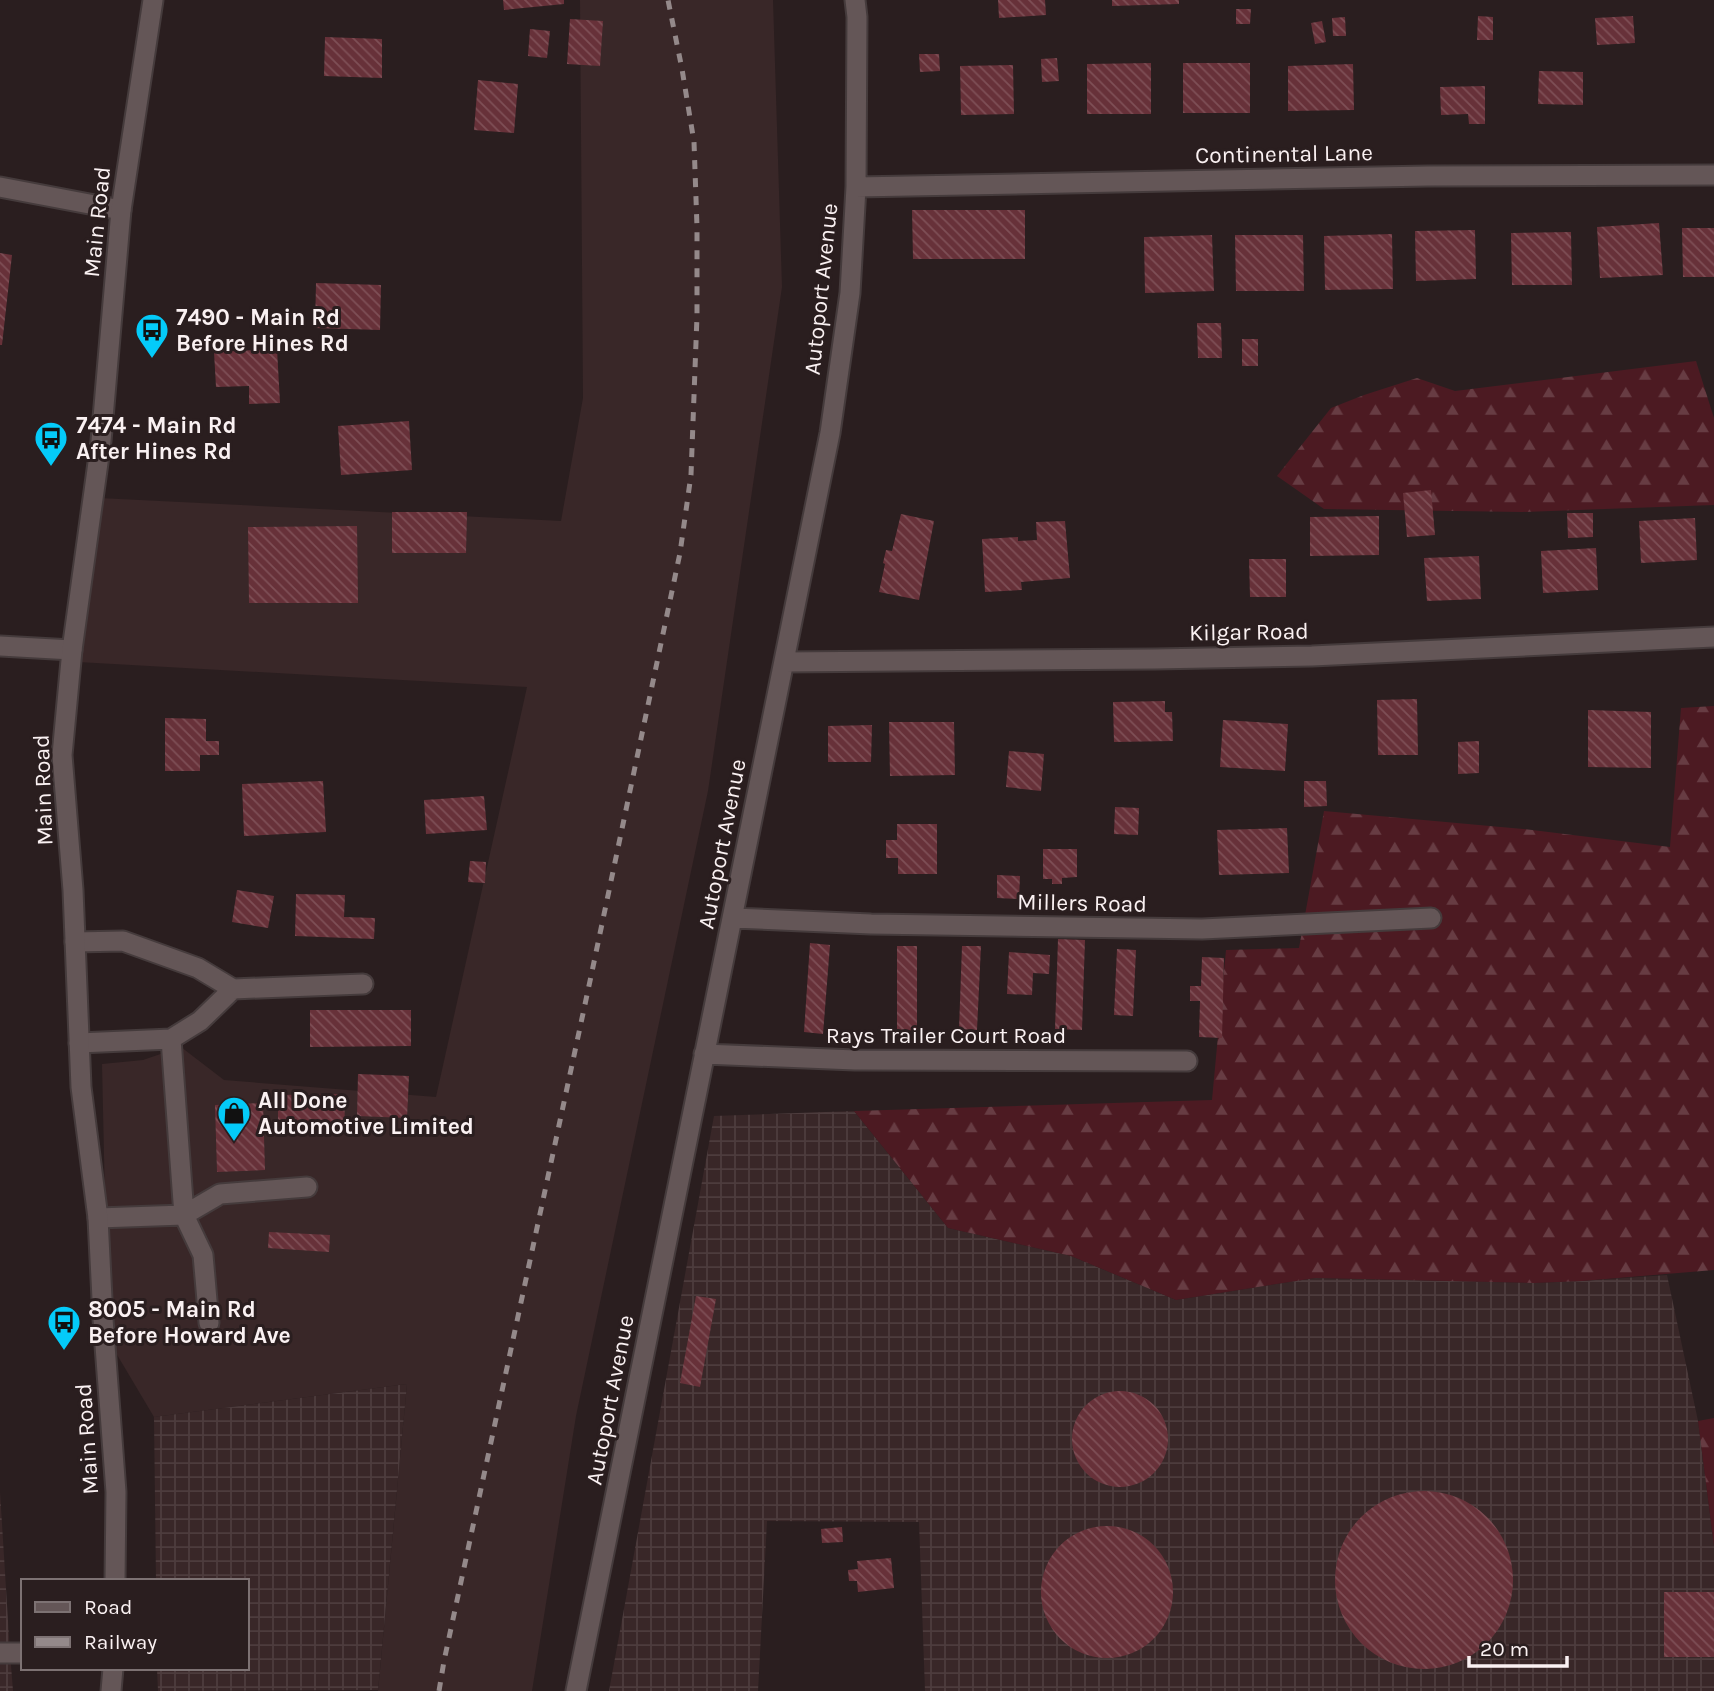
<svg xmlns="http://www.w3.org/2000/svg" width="1714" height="1691" font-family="Karla,sans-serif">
<defs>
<pattern id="industrial-grid" width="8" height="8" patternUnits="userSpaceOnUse" patternTransform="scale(1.75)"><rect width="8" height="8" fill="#392728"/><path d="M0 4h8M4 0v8" fill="none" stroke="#4d3c3d"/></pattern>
<pattern id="forest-firs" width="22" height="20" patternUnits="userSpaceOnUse" patternTransform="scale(1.75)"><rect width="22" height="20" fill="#4c1a22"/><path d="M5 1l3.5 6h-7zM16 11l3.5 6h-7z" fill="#673c43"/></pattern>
<pattern id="building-back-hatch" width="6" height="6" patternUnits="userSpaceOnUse" patternTransform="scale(1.75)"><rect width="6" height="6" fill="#673139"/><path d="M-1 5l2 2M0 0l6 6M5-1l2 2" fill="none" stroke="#7e4f56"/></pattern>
</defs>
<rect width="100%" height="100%" fill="#2a1e1f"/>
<!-- built -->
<path fill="#392728" d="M580,0H773L782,287L708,791L576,1416L532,1691H378L407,1384L154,1417L116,1353L105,1201L102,1064L143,1060L181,1047L224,1080L436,1097L527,687L78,662L99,498L561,521L583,398Z"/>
<!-- industrial -->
<path fill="url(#industrial-grid)" d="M854,1111L948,1228L1071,1256L1176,1300L1315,1278L1534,1283L1582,1281L1667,1275L1698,1421L1714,1546V1691H925L919,1522L767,1521L758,1691H609L714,1116Z
M407,1384L378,1690L158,1691L157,1668H247V1581H156L154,1417Z
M0,1492L10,1653L13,1691H0Z"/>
<!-- forest -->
<path fill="url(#forest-firs)" d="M1696,361L1714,418V505L1522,512L1324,509L1277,476L1331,408L1364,395L1417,378L1455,391Z
M1714,706V1270L1582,1281L1534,1283L1315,1278L1176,1300L1071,1256L948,1228L854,1111L1212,1100L1226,950L1299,948L1324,811L1523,829L1670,847L1681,708Z
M1714,1418V1546L1698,1421Z"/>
<!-- building -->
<path fill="url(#building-back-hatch)" d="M503,0H564V4L504,10Z
M998,0H1045L1046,15L999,18Z
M1112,0H1179V4L1112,6Z
M1236,9H1251L1250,24H1236Z
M1478,16L1493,17V40H1477Z
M1633,16L1635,43L1597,45L1595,18Z
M1345,17L1346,36H1333L1332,18Z
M570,19L603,21L600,66L567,64Z
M1322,21L1326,42L1315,44L1311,23Z
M530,29L550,31L547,58L528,56Z
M325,37L382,39V78L324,76Z
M919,54H939L940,71L920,72Z
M1057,58L1059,81L1042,82L1041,59Z
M1151,63V114H1087V64Z
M1183,63H1250V113H1183Z
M1353,64L1354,110L1288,111V66Z
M1013,65L1014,114L961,115L960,66Z
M1539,71L1583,72V105L1538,104Z
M478,80L518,84L514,133L474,130Z
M1485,86V124H1469L1468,114L1441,115L1440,87Z
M912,210H1025V259H913Z
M1659,223L1663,275L1600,278L1597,227Z
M1682,228H1714V277H1683Z
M1475,230L1476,279L1416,281L1415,231Z
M1571,232L1572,285H1512L1511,233Z
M1392,234L1393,289L1325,290L1324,236Z
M1212,235L1214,291L1145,293L1144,237Z
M1235,235H1303L1304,291H1236Z
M0,253L12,255L2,345H0Z
M316,283L381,285L380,330L315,328Z
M1197,323H1221L1222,358H1198Z
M1242,339H1258V366H1242Z
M277,349L280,403L249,404V386L216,387L214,352Z
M409,421L412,470L341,475L338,426Z
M1431,490L1435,535L1407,537L1403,493Z
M392,512H467L466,553H392Z
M1567,513H1593V537L1568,538Z
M901,514L934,521L919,600L879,592L885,564L883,563L886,550L892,551Z
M1379,516V555L1310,556V517Z
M1695,518L1697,560L1641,563L1639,521Z
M1065,521L1070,578L1021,582L1022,590L985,592L982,539L1018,537V541L1037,540L1036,522Z
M357,526L358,603H249L248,527Z
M1596,548L1598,590L1543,593L1541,551Z
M1479,556L1481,599L1427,601L1424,558Z
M1249,559H1286V597H1250Z
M1417,699L1418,755H1378L1377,700Z
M1165,701V712H1172L1173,741L1114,742L1113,702Z
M1588,710L1651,712V768L1588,767Z
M165,718L206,719V741H219V755H200V771H165Z
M1223,720L1288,724L1285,771L1220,767Z
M889,722H954L955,775L890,776Z
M872,725L871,762H828V726Z
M1479,741V773L1458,774V742Z
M1009,751L1044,754L1041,791L1006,787Z
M323,781L326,832L244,836L242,784Z
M1304,781H1326L1327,806L1304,807Z
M484,796L487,830L426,834L424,800Z
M1115,807L1139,808L1138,835L1114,834Z
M897,824H937V874H898V858H886V840H897Z
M1287,828L1289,873L1219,875L1217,830Z
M1043,849H1077V877L1062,878V884H1052V879H1043Z
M470,861L486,862L485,883L468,882Z
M997,875L1020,876L1019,899L997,898Z
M237,890L274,896L268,928L232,922Z
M296,894L345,895L344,917L375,918L374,939L295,936Z
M1058,939L1085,940L1082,1030L1055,1029Z
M810,943L830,945L823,1034L804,1032Z
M897,946H917V1030L897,1031Z
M962,946H981L977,1030L959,1029Z
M1117,949L1136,950L1133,1016L1114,1015Z
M1009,952L1050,955L1049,974L1033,973L1032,995L1007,994Z
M1202,957L1224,958L1222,1038L1199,1037L1200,1001H1190V986H1201Z
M310,1010H411V1046L310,1047Z
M358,1074L409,1076L407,1118L357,1116Z
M344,1094L345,1125L316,1126V1134H278V1095Z
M263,1103L265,1170L217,1172L215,1105Z
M269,1232L330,1235L329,1252L268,1248Z
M696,1296L716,1299L700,1387L680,1383Z
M1072 1439a48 48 0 1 1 96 0a48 48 0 1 1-96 0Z
M1335 1580a89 89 0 1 1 178 0a89 89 0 1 1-178 0Z
M1041 1592a66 66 0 1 1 132 0a66 66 0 1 1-132 0Z
M842,1527L843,1542L822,1543L821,1529Z
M891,1558L894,1588L858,1592L857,1581H849L848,1570L858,1569L857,1561Z
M1664,1592H1714V1657H1664Z"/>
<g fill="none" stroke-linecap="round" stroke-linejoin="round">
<defs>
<path id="service" d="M0,187L121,210
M0,646L72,650
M75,942L123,941L198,968L233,989L363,984
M171,1039L200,1021L233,989
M79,1043L171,1039L184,1215L203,1255L209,1323
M98,1218L184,1215L220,1194L307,1187
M0,1653H23"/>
<path id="minor" d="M856,187L1428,176L1714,175
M784,662L1155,659L1312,656L1714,637
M733,918L871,924L1202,929L1431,918
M704,1054L855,1060L1187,1061
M576,1691L830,433L850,293L856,187L857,17L855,0"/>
<path id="secondary" d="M115,1581L116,1492L103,1319L98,1218L81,1087L73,890L62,755L72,650L101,441L121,210L153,0
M111,1691L113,1668"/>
</defs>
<!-- service casing -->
<use href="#service" stroke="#453b3c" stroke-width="23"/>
<!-- minor casing -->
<use href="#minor" stroke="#453b3c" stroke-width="23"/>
<!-- secondary casing -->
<use href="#secondary" stroke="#453b3c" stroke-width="23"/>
<!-- service -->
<use href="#service" stroke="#645657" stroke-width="19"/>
<!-- minor -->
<use href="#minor" stroke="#645657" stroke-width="19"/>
<!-- secondary -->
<use href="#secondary" stroke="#645657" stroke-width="19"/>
<!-- rail -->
<path stroke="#94898a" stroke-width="5" stroke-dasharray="9 9" stroke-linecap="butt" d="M439,1691L444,1661L590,981L680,553L691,475L697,316V227L694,142L682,69L668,0"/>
</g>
<!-- icons -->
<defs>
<symbol id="bus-pin" viewBox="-11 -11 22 30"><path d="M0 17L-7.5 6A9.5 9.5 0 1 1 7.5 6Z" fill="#04cbf9" stroke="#2a1e1f"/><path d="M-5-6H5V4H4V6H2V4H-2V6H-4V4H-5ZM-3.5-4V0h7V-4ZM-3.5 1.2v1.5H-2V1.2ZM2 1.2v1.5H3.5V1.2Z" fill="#111"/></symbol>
<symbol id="shop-pin" viewBox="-11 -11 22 30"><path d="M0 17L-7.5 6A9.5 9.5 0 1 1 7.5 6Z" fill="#04cbf9" stroke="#2a1e1f"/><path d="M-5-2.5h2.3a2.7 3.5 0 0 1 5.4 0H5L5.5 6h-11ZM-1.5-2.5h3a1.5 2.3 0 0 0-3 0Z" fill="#111"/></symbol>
</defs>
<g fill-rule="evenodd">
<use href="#bus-pin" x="133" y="311" width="38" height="52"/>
<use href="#bus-pin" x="32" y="419" width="38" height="52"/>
<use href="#shop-pin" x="215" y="1094" width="38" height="52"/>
<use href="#bus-pin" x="45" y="1303" width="38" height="52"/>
</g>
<g text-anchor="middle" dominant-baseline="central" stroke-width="6" stroke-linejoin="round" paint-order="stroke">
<!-- street labels -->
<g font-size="23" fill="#faf1f2" stroke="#2a1e1f">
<text transform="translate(1284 154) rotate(-1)">Continental Lane</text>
<text transform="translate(97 222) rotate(-84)">Main Road</text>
<text transform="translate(821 289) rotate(-84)">Autoport Avenue</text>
<text transform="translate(1249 632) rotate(-1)">Kilgar Road</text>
<text transform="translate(43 790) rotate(-92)">Main Road</text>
<text transform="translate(722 844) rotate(-79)">Autoport Avenue</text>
<text transform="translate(1082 903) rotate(1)">Millers Road</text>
<text x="946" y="1035">Rays Trailer Court Road</text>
<text transform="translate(610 1400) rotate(-79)">Autoport Avenue</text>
<text transform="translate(87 1439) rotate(-94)">Main Road</text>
</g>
<!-- poi labels -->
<g font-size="23" font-weight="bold" fill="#faf1f2" stroke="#2a1e1f" text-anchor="start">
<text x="176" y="317">7490 - Main Rd<tspan x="176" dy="26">Before Hines Rd</tspan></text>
<text x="76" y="425">7474 - Main Rd<tspan x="76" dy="26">After Hines Rd</tspan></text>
<text x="258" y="1100">All Done<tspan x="258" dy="26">Automotive Limited</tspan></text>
<text x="88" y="1309">8005 - Main Rd<tspan x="88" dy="26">Before Howard Ave</tspan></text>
</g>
</g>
<!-- legend -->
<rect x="21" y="1579" width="228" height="91" fill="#2a1e1f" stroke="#7d7273" stroke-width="2"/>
<rect x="35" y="1602" width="35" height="10" fill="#645657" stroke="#7d7273" stroke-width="2"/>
<text x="84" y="1614" font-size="21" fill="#faf1f2">Road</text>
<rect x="35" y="1637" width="35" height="10" fill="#94898a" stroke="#7d7273" stroke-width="2"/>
<text x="84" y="1649" font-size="21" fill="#faf1f2">Railway</text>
<!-- scale -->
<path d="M1469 1656v10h98v-10" fill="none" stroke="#faf1f2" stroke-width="3.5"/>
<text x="1480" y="1656" font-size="21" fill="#faf1f2" stroke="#2a1e1f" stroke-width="5" paint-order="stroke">20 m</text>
</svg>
